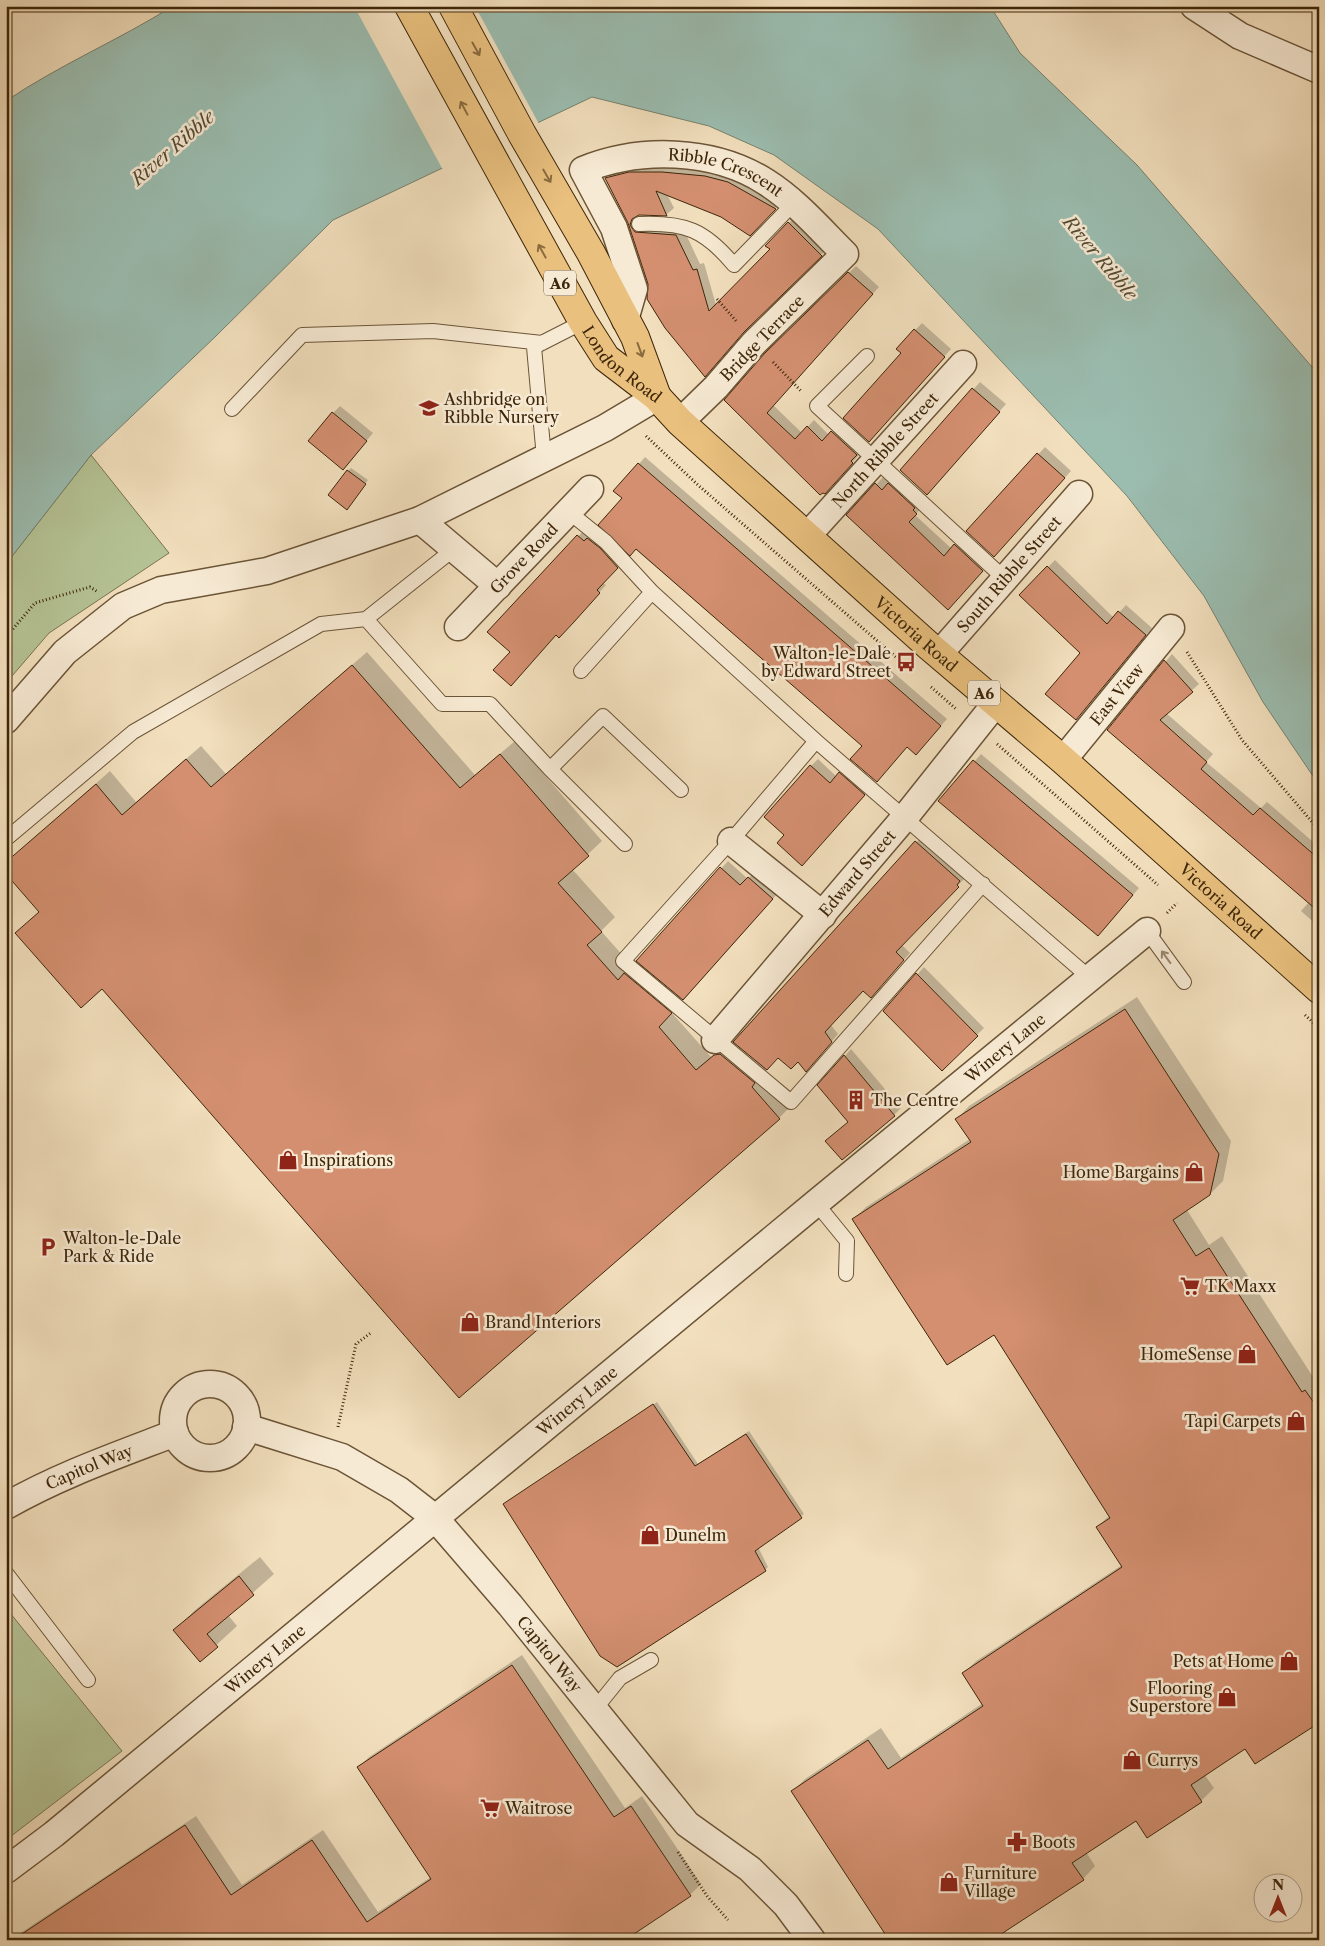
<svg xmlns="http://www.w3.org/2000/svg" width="1325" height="1946" font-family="'Libre Caslon Text',serif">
<rect width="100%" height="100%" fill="#f2dfbd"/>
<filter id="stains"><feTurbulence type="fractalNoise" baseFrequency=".004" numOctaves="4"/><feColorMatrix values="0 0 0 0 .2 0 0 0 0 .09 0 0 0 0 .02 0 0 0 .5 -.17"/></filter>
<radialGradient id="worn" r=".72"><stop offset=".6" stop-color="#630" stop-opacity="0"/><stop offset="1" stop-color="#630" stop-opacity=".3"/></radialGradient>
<!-- green -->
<path fill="#b5c395" stroke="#7a744f" d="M91,455L169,553L49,633L6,683V564Z
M6,1608L122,1751L6,1840Z"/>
<!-- water -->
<path fill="#9bbdb0" stroke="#76816d" d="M173,6H990L1020,53L1137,165L1319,375V785L1263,702L1204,596L1127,496L878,229L774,155L709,126L592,97L333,220L215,337L91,455L6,564V101C59,65 119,40 173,6Z"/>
<!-- pier -->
<path fill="#f2dfbd" d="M354,6H475L539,124L443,170Z"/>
<!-- shadow -->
<path fill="#0003" d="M670,166L713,170L781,202L750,234L721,216L667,194L674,208L667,214L637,215L642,225L683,228L700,264L704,263L716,305L772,249L767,245L796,216L828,248L749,325L712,368L650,284L629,223L606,179L613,172Z
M856,266L879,287L773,405L802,433L814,420L829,435L839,425L863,447L857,453L859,455L831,486L726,400L766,354Z
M922,323L951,349L875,433L903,352L898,348Z
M980,382L1006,404L934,487L901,470Z
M340,406L373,433L350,461L333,413Z
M1045,447L1071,471L1001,548L968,531Z
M645,457L947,719L923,746H908L884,773L863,746L635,549L623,498L639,464Z
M351,468L368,480L350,505L348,471Z
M883,477L890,483L896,477L923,506L915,515L952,549L962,538L989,563L955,601L848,515Z
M585,529L624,560L603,583L606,585L566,629L512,652L488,631Z
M1055,560L1114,618L1126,605L1152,628L1076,719L1081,653L1021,595Z
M367,652L475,775L515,741L602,841L572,869L615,917L601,931L633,967L728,861L748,879L755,871L779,892L672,1013L711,1057L729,1041H736L923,835L966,874L963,878L964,879L902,945L910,953L877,990L863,989L831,1025L838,1034L813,1063L778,1056L765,1072L793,1104L779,1118L102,987L17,933L40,911L16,854L110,771L136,802L201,746L226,774Z
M1172,654L1199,684L1166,713L1213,754L1206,762L1261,808L1267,802L1319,847V927L1301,911L1309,902L1108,730Z
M981,754L1139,888L1105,928L940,801Z
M818,759L837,777L847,767L871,787L809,857L786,834L811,766Z
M924,967L984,1028L942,1069L885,1011Z
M1137,997L1231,1141L1223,1181L1210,1194L1187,1210L1209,1245L1222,1236L1315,1380L1319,1379V1721L1245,1747L1204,1774L1214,1788L1201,1801L1136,1819L1086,1852L1095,1866L1083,1879L792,1792L805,1779L881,1728L901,1758L983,1703L963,1674L976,1661L1122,1565L1097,1527L1110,1515L995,1333L854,1219L866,1207L970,1139L957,1119L969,1106Z
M851,1049L901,1108L894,1115L849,1121L845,1056Z
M657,1402L698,1464L749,1431L804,1514L758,1547L768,1567L765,1570L508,1502Z
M260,1557L274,1574L228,1615L237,1626L200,1660L175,1630L195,1610Z
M522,1655L625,1808L642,1796L701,1884L690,1895L623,1940H10L196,1816L242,1885L323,1830L378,1912L431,1877L358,1768L369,1757Z"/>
<!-- building -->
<path fill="#d38f70" stroke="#3e2609" d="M629,172H662L705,176L728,182L776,209L750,236L721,217L656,191L667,216L639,215L632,219L630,225L635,232L676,235L693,270L697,269L709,311L770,249L765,246L788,222L822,256L744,332L705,377L665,328L647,299L648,284L628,223L605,178Z
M848,272L873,294L767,413L795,439L807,426L822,441L831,431L857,455L851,461L853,463L825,494L823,493L820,495L724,400L765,353Z
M914,329L945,357L869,442L843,418L901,353L896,349Z
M972,388L1000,412L927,495L900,470Z
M332,412L367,441L343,470L308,441Z
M1037,453L1065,478L994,557L966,531Z
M638,463L941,726L916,755L907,747L877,782L850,759L862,746L636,549L630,556L598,525L622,498L613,491Z
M347,470L366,484L347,510L328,495Z
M875,483L882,490L888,483L915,508L913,510L917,514L909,522L944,556L954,544L983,571L948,610L846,515Z
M577,535L584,541L587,538L600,548L618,568L597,590L600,593L574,622L559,638L556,635L511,686L493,670L510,652L487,632Z
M1047,566L1107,624L1118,611L1146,635L1076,720L1045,694L1080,653L1019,595Z
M1164,660L1193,692L1160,720L1207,762L1201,769L1253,815L1260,808L1319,859V912L1107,730Z
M352,665L460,788L500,754L589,856L558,883L602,932L587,945L618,980L624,973L672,1013L659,1027L696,1070L714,1055L720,1054L755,1083L752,1087L780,1119L459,1398L102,989L81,1008L15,933L39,912L6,874V862L96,784L122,815L186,759L211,787Z
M973,760L1133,895L1098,936L938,801Z
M810,765L830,783L839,772L865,795L802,866L777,843L784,835L764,817Z
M915,841L960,881L957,885L959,887L896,952L904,960L871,998L863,991L825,1032L832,1042L806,1072L798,1062L791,1069L778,1058L767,1070L733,1042Z
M720,867L740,885L748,877L773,899L683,1000L636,961Z
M916,973L978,1036L942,1071L883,1011Z
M1125,1009L1219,1154L1210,1195L1173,1220L1196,1256L1209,1248L1302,1392L1305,1390L1319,1410V1723L1255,1764L1245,1749L1191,1785L1202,1802L1147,1838L1136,1821L1072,1863L1084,1880L992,1940H889L791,1791L868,1740L888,1769L983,1706L962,1673L1122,1567L1096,1527L1110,1518L994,1335L947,1365L852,1219L971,1142L955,1119Z
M844,1055L895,1116L842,1160L825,1141L848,1122L817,1085Z
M653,1404L695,1466L746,1434L802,1518L755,1551L766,1571L617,1667L600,1656L503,1504Z
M239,1576L254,1595L207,1634L218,1647L200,1662L173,1630Z
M512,1665L614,1817L631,1806L691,1896L625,1940H13L185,1825L231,1895L312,1840L367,1922L431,1879L357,1767Z"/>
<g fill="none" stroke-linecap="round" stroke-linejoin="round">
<defs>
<path id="service" d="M639,224C685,222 705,230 734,265L794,203
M867,356L817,406L1005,579
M232,409L302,335L433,331L542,343
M544,458L534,347L583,322
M569,512L606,542L652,592L816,741L1090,978
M366,619L442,704H490L550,769L603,716L681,790
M581,671L652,592
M816,741L731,841L623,961L791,1102L983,884
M550,769L625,844
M6,839L133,732L321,624L366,619L454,549
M1147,931L1184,982
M816,1203L847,1241L846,1274
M6,1573L88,1680
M595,1709L620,1678L651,1660"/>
<g id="minor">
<path d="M1194,6L1240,36L1319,70"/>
<path id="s1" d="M625,320L634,289L614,228L583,170C639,147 713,148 766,182C796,201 820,229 845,254L754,343L716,387L680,422"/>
<path d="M420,520L498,586"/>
<path id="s2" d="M807,536L963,364"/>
<path id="s3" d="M458,627L590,489"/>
<path id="s4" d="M939,654L1079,494"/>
<path d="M6,720L65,652L123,606L161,590L267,571L420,520L605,428L657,397"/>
<path id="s5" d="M1063,760L1171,628"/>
<path d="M731,841L823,915"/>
<path id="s6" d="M715,1040L906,816L996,703"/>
<circle cx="210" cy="1421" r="37"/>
<path id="s7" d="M246,1427L342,1457L399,1490L435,1518L510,1605L687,1824L750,1869L786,1905L812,1940"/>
<path id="s8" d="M6,1506C60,1475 118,1455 175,1433"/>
<path id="s9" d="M6,1870L54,1834L816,1203L1147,931"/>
</g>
<g id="trunk">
<path id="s10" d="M409,6L583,322L606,358L657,397L680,422L929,646L1063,760L1319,989"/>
<path d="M453,6L522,134L591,253L635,337L657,397"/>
</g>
</defs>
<!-- service casing -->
<use href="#service" stroke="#6b5436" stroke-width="16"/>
<!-- minor casing -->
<use href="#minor" stroke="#6b5436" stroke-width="29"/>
<!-- trunk casing -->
<use href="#trunk" stroke="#3e2609" stroke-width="30"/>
<!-- path -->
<path stroke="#3e2609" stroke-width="3" stroke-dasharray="1 2.5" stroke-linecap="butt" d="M717,299L737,322
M773,362L802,392
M646,436L698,485L905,665
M6,637L35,603L90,587L98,592
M1187,652L1242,740L1319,830
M931,687L956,709
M997,744L1158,885
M1167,913L1177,903
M1305,1015L1319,1028
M338,1427L356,1344L372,1332
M678,1852L707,1896L728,1920"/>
<!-- service -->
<use href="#service" stroke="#f7ead4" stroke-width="14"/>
<!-- minor -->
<use href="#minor" stroke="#f7ead4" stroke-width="26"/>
<!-- trunk -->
<use href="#trunk" stroke="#e9c07e" stroke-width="28"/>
</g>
<!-- one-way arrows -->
<defs><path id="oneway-shaft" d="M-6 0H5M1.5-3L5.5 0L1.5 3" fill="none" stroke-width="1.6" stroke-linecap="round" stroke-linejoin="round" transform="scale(1.25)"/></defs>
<g stroke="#8b6b3e">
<use href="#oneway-shaft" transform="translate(476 49) rotate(61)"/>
<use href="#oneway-shaft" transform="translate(464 108) rotate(-118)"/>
<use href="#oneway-shaft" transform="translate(547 176) rotate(60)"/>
<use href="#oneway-shaft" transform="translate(542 251) rotate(-119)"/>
<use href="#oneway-shaft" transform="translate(640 350) rotate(70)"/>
</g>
<use stroke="#9a886e" href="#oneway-shaft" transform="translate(1166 957) rotate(-126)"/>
<!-- icons -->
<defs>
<symbol id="school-bare" viewBox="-9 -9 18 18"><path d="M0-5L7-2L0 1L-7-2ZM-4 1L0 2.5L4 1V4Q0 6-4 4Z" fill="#8f2418" stroke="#f7ead4" stroke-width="2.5" paint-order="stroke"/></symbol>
<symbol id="bus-bare" viewBox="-9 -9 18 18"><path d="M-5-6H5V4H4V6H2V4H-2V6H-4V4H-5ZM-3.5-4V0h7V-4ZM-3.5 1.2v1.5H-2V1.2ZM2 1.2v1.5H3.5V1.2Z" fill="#8f2418" stroke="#f7ead4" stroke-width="2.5" paint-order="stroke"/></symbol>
<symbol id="building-bare" viewBox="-9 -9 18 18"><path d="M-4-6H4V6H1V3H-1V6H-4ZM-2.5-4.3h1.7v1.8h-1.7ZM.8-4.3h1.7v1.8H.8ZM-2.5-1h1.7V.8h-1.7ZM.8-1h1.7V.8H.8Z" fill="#8f2418" stroke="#f7ead4" stroke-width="2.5" paint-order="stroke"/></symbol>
<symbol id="shop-bare" viewBox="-9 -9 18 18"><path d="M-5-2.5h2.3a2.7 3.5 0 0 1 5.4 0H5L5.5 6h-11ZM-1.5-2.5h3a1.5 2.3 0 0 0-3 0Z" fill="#8f2418" stroke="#f7ead4" stroke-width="2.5" paint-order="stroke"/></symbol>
<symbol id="parking-bare" viewBox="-9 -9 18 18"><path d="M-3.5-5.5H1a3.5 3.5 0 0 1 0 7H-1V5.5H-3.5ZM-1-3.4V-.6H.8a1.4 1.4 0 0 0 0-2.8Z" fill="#8f2418" stroke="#f7ead4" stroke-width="2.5" paint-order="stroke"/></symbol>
<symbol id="supermarket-bare" viewBox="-9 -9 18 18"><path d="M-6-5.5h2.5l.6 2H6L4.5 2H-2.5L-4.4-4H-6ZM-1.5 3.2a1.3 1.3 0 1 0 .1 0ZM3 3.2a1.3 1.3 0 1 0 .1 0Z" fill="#8f2418" stroke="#f7ead4" stroke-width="2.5" paint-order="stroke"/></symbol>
<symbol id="pharmacy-bare" viewBox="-9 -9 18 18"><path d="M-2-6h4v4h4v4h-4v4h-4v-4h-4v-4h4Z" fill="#8f2418" stroke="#f7ead4" stroke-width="2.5" paint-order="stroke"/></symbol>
</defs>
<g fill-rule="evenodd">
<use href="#school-bare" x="415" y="394" width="28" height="28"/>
<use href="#bus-bare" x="892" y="648" width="28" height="28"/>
<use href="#building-bare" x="842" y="1086" width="28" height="28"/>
<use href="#shop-bare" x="274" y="1146" width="28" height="28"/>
<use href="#shop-bare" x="1180" y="1158" width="28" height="28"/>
<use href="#parking-bare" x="34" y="1233" width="28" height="28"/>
<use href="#supermarket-bare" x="1176" y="1272" width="28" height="28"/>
<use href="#shop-bare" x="456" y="1308" width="28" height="28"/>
<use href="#shop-bare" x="1233" y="1340" width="28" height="28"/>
<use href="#shop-bare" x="1282" y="1407" width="28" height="28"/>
<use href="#shop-bare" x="636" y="1521" width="28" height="28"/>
<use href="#shop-bare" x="1275" y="1647" width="28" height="28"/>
<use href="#shop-bare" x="1213" y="1683" width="28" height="28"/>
<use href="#shop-bare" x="1118" y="1746" width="28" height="28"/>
<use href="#supermarket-bare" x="476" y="1794" width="28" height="28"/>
<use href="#pharmacy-bare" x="1003" y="1828" width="28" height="28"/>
<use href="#shop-bare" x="935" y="1868" width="28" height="28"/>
</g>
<g text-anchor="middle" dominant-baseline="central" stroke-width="5" stroke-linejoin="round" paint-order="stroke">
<!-- shield labels -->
<g fill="#f7ead4" stroke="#766146" stroke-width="1">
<rect x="544" y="270.5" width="32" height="25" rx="4"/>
<rect x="968" y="680.5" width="32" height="25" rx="4"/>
</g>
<g font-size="15" font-weight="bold" fill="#3e2609">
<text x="560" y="283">A6</text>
<text x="984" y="693">A6</text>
</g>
<!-- street labels -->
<g font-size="16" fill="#3e2609" stroke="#f7ead4">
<text stroke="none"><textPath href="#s1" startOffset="310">Ribble Crescent</textPath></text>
<text transform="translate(762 338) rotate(-46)">Bridge Terrace</text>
<text stroke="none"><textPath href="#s10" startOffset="419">London Road</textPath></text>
<text stroke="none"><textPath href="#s2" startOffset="116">North Ribble Street</textPath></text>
<text stroke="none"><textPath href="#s3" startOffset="95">Grove Road</textPath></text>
<text stroke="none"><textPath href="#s4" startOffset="106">South Ribble Street</textPath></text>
<text stroke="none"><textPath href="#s10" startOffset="819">Victoria Road</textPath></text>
<text stroke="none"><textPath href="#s5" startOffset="85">East View</textPath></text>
<text stroke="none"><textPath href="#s6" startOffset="219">Edward Street</textPath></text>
<text stroke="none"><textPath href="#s10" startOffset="1224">Victoria Road</textPath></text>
<text stroke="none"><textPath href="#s9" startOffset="1294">Winery Lane</textPath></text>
<text stroke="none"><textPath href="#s9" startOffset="739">Winery Lane</textPath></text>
<text stroke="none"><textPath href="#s8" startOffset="92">Capitol Way</textPath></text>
<text stroke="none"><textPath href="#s7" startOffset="390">Capitol Way</textPath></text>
<text stroke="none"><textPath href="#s9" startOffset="334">Winery Lane</textPath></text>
</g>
<!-- poi labels -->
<g font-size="16" fill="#3e2609" stroke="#f7ead4" text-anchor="start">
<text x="444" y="399">Ashbridge on<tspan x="444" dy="18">Ribble Nursery</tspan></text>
<text x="891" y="653" text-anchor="end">Walton-le-Dale<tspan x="891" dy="18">by Edward Street</tspan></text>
<text x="871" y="1100">The Centre</text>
<text x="303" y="1160">Inspirations</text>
<text x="1179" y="1172" text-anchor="end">Home Bargains</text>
<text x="63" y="1238">Walton-le-Dale<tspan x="63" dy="18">Park &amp; Ride</tspan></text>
<text x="1205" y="1286">TK Maxx</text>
<text x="485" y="1322">Brand Interiors</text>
<text x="1232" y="1354" text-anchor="end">HomeSense</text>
<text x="1281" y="1421" text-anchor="end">Tapi Carpets</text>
<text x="665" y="1535">Dunelm</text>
<text x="1274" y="1661" text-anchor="end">Pets at Home</text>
<text x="1212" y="1688" text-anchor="end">Flooring<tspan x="1212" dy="18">Superstore</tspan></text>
<text x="1147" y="1760">Currys</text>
<text x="505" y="1808">Waitrose</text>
<text x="1032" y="1842">Boots</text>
<text x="964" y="1873">Furniture<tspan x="964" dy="18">Village</tspan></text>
</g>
<!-- water labels -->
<g font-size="18" font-style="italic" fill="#554c33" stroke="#f7ead4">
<text transform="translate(173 148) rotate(-41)">River Ribble</text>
<text transform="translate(1100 258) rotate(50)">River Ribble</text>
</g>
</g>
<!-- margin -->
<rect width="1325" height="1946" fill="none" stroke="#f2dfbd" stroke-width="25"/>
<rect x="8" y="8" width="1310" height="1931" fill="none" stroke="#3e2609" stroke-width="2.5"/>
<rect x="12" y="12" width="1300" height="1921" fill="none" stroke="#3e2609"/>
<!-- north arrow -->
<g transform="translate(1278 1898)"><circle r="24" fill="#f7ead4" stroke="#ad9c83"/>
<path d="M0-4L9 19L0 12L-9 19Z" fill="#8f2418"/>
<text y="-8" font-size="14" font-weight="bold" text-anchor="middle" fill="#3e2609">N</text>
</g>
<rect width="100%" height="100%" filter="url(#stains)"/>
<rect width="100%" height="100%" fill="url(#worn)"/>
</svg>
